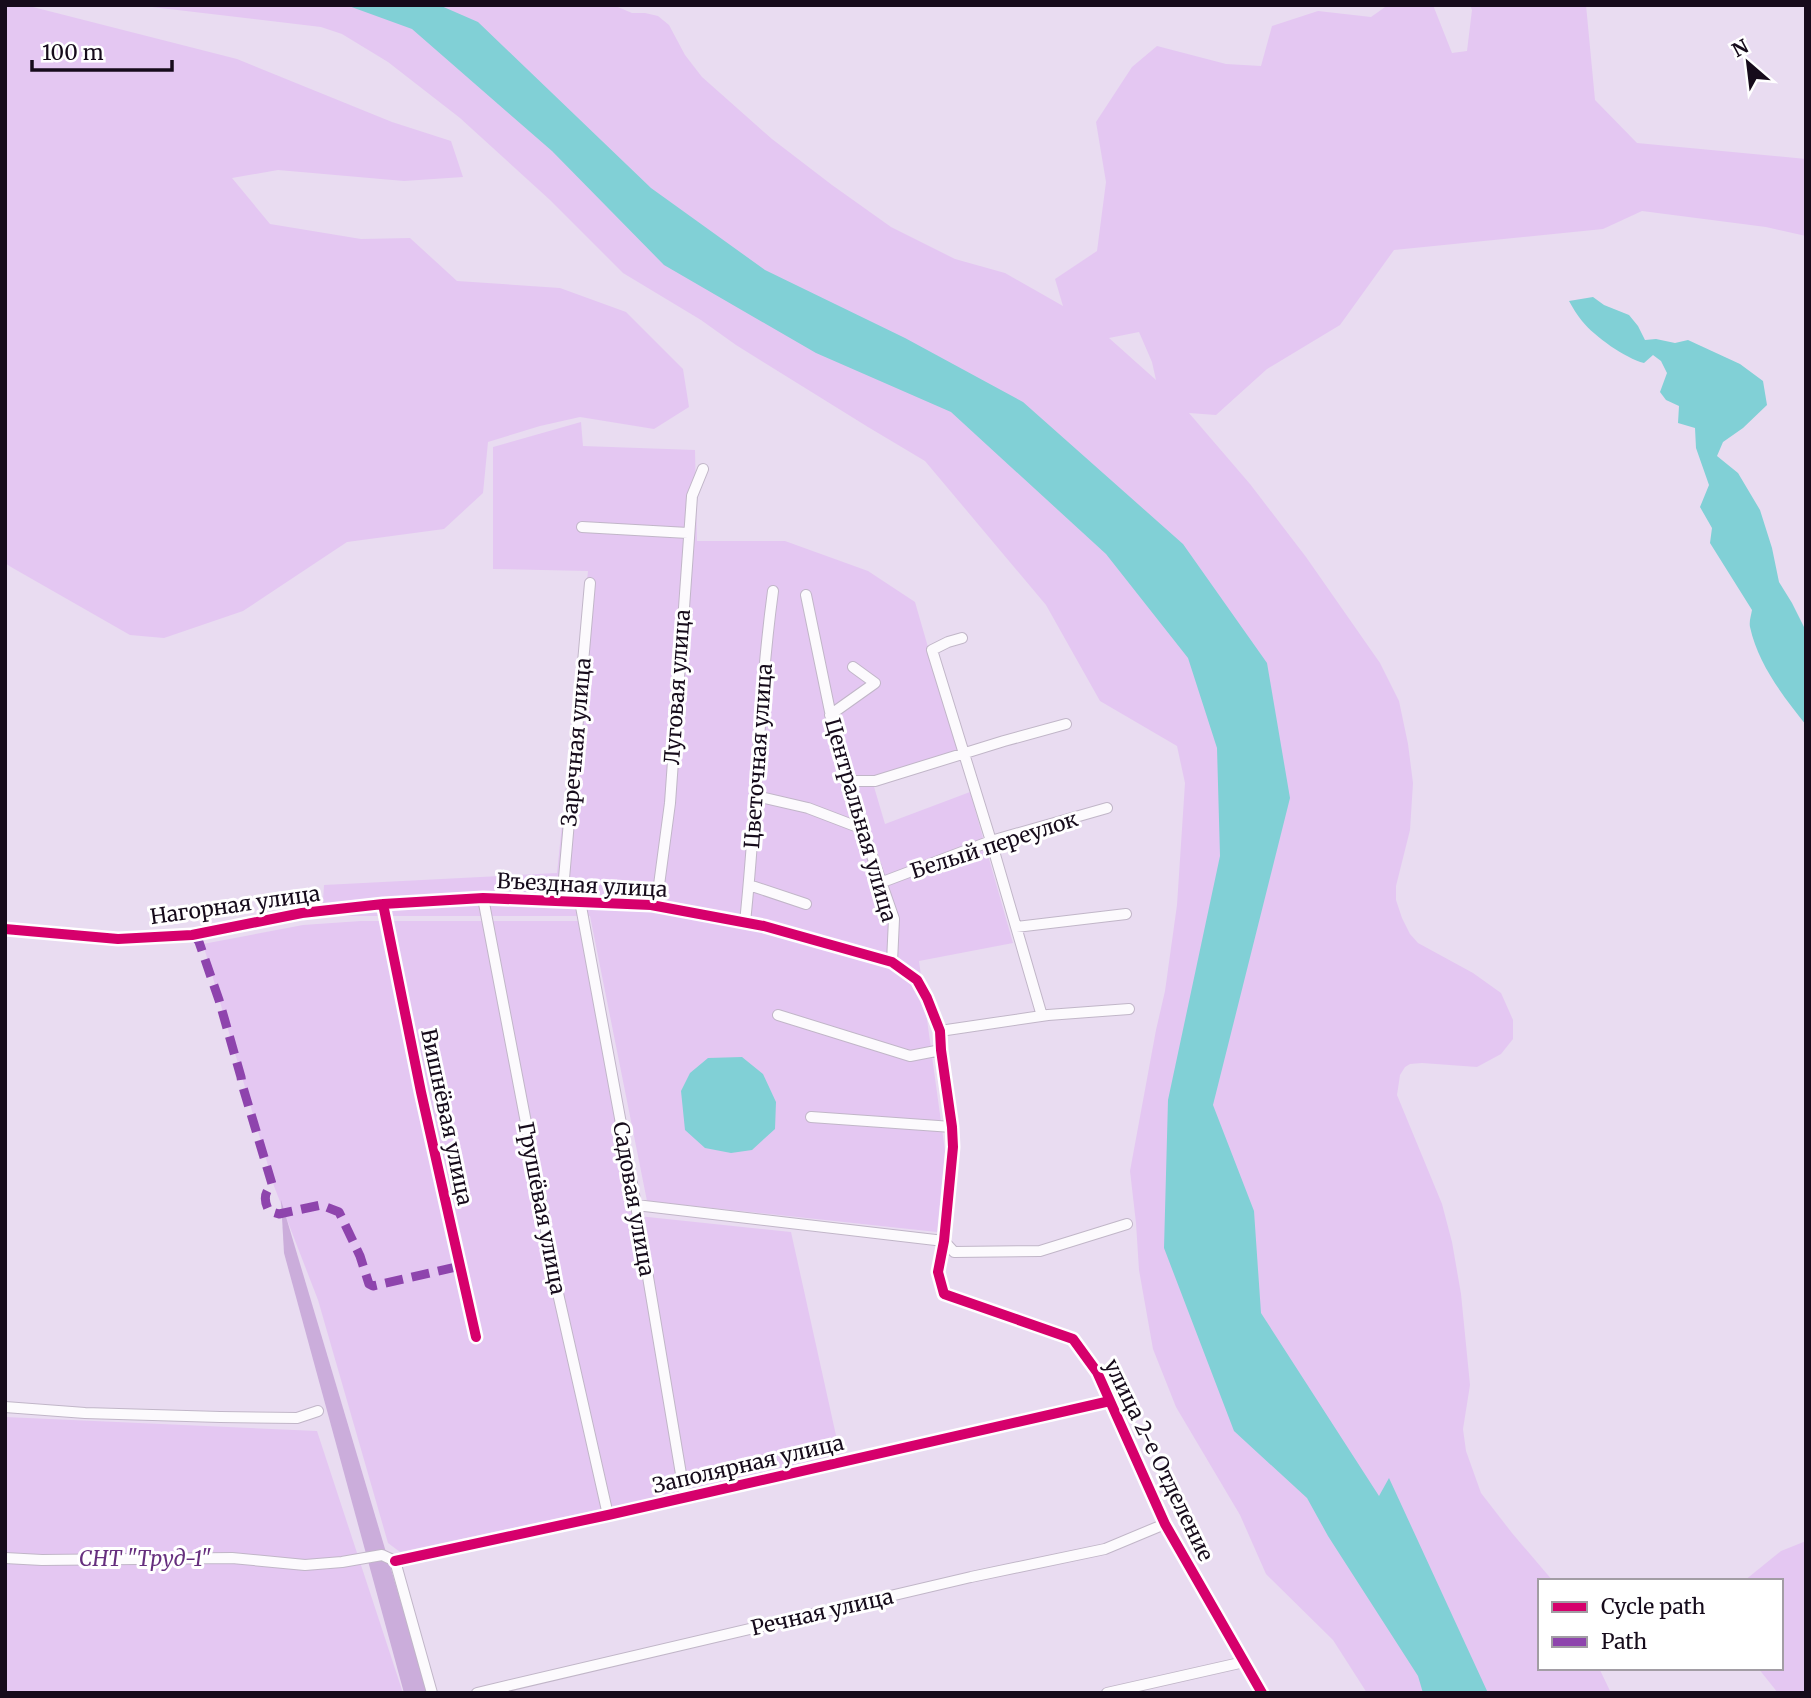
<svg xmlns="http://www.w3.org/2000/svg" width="1811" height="1698" font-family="Merriweather,serif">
<rect width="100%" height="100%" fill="#e9dcf1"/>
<!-- green -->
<path fill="#e4c7f2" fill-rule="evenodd" d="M5,5H25L237,59L392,122L451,141L463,177L404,181L278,170L232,178L270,224L361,239L410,238L457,281L560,288L626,312L683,369L689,407L654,429L580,417L540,426L488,442L483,493L444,529L347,542L243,611L164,638L130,635L11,567L5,563Z
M135,5H613L632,13H645L658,16L669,25L685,55L702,77L772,139L832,185L891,227L955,259L1005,273L1063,306L1055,279L1097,251L1106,182L1096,122L1132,67L1157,46L1226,64L1261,66L1272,26L1318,11L1371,17L1388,5H1433L1452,53L1467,51L1472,10L1470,5H1586L1595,100L1637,143L1806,159V236L1766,227L1642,211L1603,229L1394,250L1340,325L1267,369L1216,415L1189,413L1250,484L1306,557L1380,663L1399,701L1408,744L1413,783L1410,830L1396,886V900L1402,918L1410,934L1418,943L1473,973L1501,993L1513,1020V1039L1501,1054L1477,1067L1422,1063L1410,1064L1405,1067L1400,1075L1397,1095L1442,1204L1452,1242L1461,1294L1470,1385L1463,1429L1466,1451L1481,1493L1512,1533L1553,1581H1540V1668H1599L1611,1693H1367L1333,1640L1266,1574L1240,1515L1176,1407L1153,1349L1139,1270L1136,1223L1130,1171L1156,1030L1165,991L1177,905L1185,783L1177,746L1100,701L1046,605L925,461L868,427L736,345L701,320L623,273L550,200L460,118L388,62L342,34L321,27ZM1139,332L1152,362L1156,380L1109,338Z
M581,422L583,446L695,450L697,541H785L868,571L915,602L958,751L872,780L885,824L970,792L1013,943L919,961L945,1151L937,1232L647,1201L590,916H322L324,885L557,873L588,571L493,569V447Z
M361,921H580L638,1216L791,1232L841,1458L400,1552L388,1543L318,1300L274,1186L203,944L303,925Z
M5,1417L317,1431L403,1693H5Z
M1806,1541V1693H1778L1758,1668H1781V1581H1744L1781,1551Z"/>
<!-- forest -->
<path fill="#cbaddb" d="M281,1200L428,1693H404L284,1253Z"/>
<!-- water -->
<path fill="#81d0d6" d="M346,5H439L478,22L651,188L765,270L905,338L1023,402L1183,544L1267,663L1290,798L1213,1105L1254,1211L1261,1313L1379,1496L1389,1478L1488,1693H1423L1418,1676L1328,1536L1307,1498L1234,1431L1164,1248L1168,1100L1220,856L1217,748L1188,658L1106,554L951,412L816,353L664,265L552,151L412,29Z
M1593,297L1604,305L1629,315L1638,326L1645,340L1656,339L1675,343L1688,340L1740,364L1763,381L1767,405L1743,428L1723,442L1717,456L1738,473L1760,510L1772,548L1779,582L1792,603L1806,631V725C1783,696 1758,664 1750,627C1749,621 1751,616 1752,610L1710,543L1712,528L1700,507L1709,485L1696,448L1695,428L1678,423L1679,406L1666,400L1660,392L1667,373L1661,361L1653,355L1644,363C1625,358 1595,337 1582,321C1577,315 1573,308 1569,301Z
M742,1057L763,1074L776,1102L775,1129L752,1150L731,1153L705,1148L685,1130L681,1091L690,1073L708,1058Z"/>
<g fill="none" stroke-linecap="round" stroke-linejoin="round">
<defs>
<path id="minor" d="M582,527L688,533
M806,595L833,726L846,781L894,919L892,962
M962,638L948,642L932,650L991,841L1042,1016
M830,715L875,683L853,667
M846,781H875L1004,741L1066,724
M756,796L808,808L863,829
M880,883L991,841L1107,808
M749,885L806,904
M483,898L545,1222L548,1249L608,1515
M562,901L590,583
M580,901L636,1205L685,1498
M383,904L421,1092L476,1337
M651,905L659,885L670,803L692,496L703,469
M745,922C757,812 758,701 773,591
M1016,927L1126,914
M5,929L118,939L192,935L302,913L383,904L483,898L651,905L764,926L892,962L917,980L927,998L940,1031L941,1050L952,1127L953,1147L944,1241L938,1272L944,1294L1073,1339L1097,1372L1165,1524L1262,1693
M778,1015L910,1056L941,1050
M940,1031L1048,1015L1129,1009
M811,1117L952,1127
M636,1205L944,1241L954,1252L1040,1251L1127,1224
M5,1407L85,1413L220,1417L297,1418L318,1411
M5,1558L42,1560L232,1558L305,1565L342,1562L382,1555L395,1561
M395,1561L608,1515L1110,1401
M395,1561L432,1693
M477,1693L971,1577L1105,1549L1165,1524
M1107,1693L1244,1662"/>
</defs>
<!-- minor casing -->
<use href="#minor" stroke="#c1b6c8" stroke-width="12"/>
<!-- minor -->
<use href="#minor" stroke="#fcfafd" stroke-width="10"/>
<!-- quiet -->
<path stroke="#8e44ad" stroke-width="9" stroke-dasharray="18 9" stroke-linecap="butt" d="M194,935L199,942L219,1000L241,1077L242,1084L272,1184C264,1194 263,1199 269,1211L279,1214L321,1205L339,1212L360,1256L369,1284L373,1286L461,1266"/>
<defs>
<path id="cycleway" d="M383,904L421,1092L476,1337
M5,929L118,939L192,935L302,913L383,904L483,898L651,905L764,926L892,962L917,980L927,998L940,1031L941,1050L952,1127L953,1147L944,1241L938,1272L944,1294L1073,1339L1097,1372L1165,1524L1262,1693
M395,1561L608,1515L1110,1401"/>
</defs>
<!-- cycleway casing -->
<use href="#cycleway" stroke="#fff" stroke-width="15"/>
<!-- cycleway -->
<use href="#cycleway" stroke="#d6006c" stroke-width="10"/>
</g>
<g text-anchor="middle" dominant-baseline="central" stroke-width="6" stroke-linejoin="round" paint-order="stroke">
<!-- street labels -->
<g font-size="21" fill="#160b1b" stroke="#fff">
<text transform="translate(677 687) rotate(-86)">Луговая улица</text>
<text transform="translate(576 742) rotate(-85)">Заречная улица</text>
<text transform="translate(758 756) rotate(-86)">Цветочная улица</text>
<text transform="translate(861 820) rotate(74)">Центральная улица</text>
<text transform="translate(994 845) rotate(-18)">Белый переулок</text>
<text transform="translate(582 885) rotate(3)">Въездная улица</text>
<text transform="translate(235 905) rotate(-8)">Нагорная улица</text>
<text transform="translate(447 1117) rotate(78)">Вишнёвая улица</text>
<text transform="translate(634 1199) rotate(80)">Садовая улица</text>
<text transform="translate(542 1208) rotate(79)">Грушёвая улица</text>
<text transform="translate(1159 1460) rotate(64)">улица 2-е Отделение</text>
<text transform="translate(748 1464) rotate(-13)">Заполярная улица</text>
<text transform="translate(822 1612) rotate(-13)">Речная улица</text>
</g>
<!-- park labels -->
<g font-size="21" font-style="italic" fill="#662f7e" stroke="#fff">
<text x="145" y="1558">СНТ "Труд-1"</text>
</g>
</g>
<!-- border -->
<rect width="1811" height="1698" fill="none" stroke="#160b1b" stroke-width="14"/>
<!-- legend -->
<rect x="1538" y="1579" width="245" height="91" fill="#ffffff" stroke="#a29da4" stroke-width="2"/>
<rect x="1552" y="1602" width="35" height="10" fill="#d6006c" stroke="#a29da4" stroke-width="2"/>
<text x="1601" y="1614" font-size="21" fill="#160b1b">Cycle path</text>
<rect x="1552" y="1637" width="35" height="10" fill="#8e44ad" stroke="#a29da4" stroke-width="2"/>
<text x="1601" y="1649" font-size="21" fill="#160b1b">Path</text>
<!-- north arrow -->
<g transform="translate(1748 63) rotate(332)" stroke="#ffffff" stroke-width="5" paint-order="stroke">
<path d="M0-5L12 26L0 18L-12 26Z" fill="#160b1b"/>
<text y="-10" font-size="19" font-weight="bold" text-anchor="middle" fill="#160b1b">N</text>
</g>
<!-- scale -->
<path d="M32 60v10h140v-10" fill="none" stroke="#160b1b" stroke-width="3.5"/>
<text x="42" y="60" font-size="21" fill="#160b1b" stroke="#ffffff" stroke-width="5" paint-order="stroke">100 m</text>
</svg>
